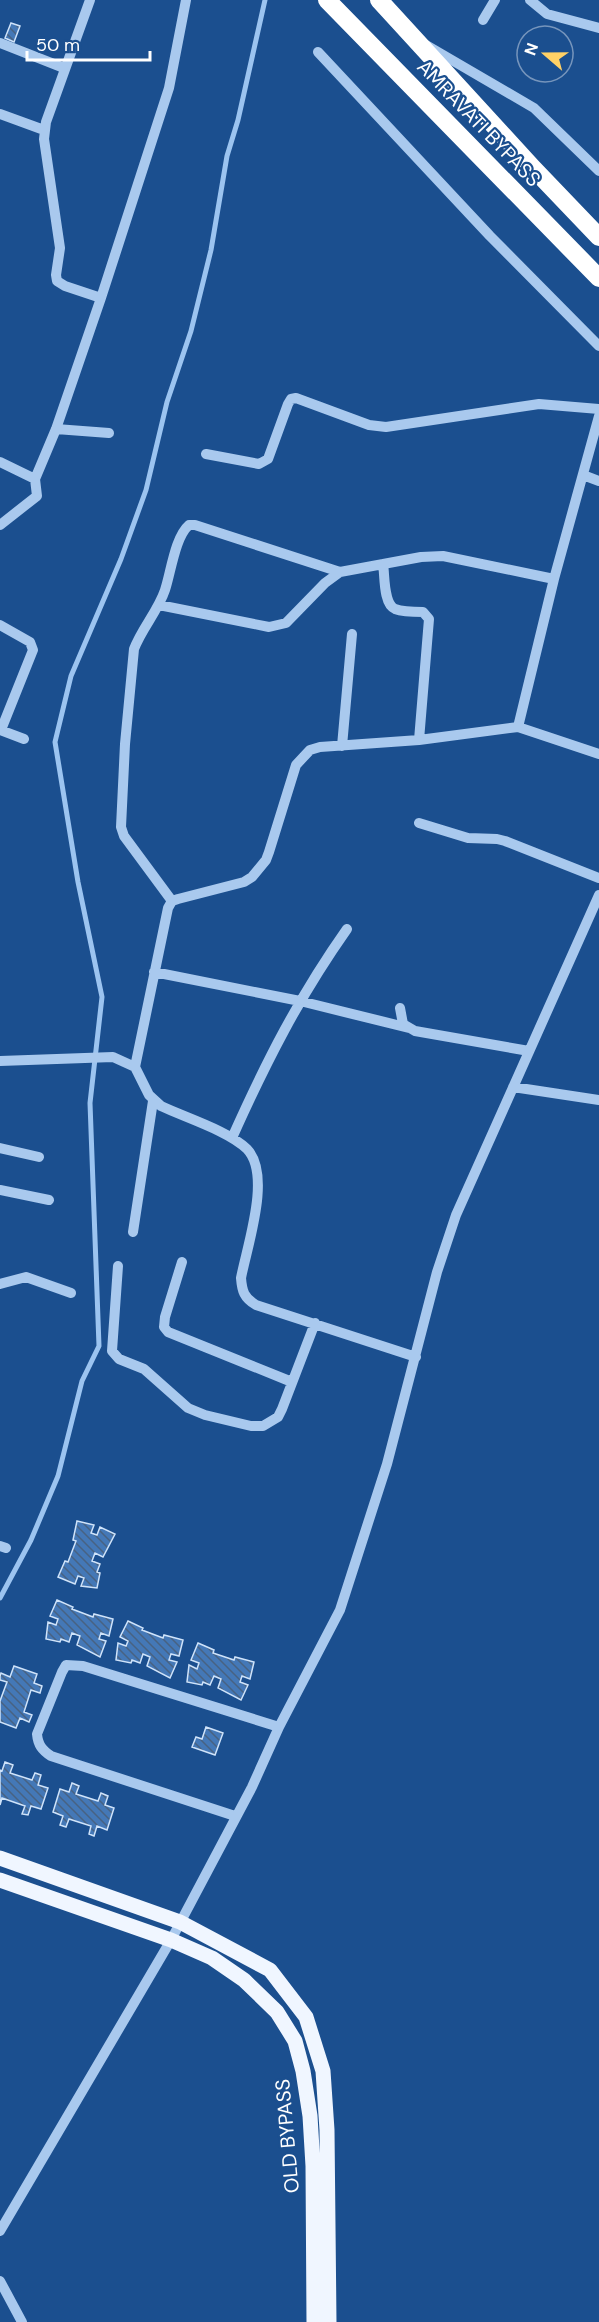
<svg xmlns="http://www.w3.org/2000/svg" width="599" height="2322" font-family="'DM Sans',sans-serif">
<defs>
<pattern id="building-back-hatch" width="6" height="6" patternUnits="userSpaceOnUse" patternTransform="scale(1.5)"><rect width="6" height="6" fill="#4478b7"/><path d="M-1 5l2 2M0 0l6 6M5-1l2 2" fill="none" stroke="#486282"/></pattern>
</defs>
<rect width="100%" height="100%" fill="#1b4f8f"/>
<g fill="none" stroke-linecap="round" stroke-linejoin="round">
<!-- stream -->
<path stroke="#9cc4f0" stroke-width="5" d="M0,1598L31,1540L58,1476L82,1381L99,1346L90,1103L102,997L78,882L55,742L71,676L121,559L146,490L167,402L191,331L211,250L227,156L238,120L265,0"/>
</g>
<!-- building -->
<path fill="url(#building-back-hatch)" stroke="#cfe3fa" stroke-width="1.5" d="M11,23L20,26L14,42L5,38Z
M77,1521L94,1525L91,1533L97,1535L100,1527L115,1534L103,1557L95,1553L92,1561L100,1564L97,1572L100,1573L97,1588L81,1586L84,1578L78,1576L75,1584L58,1577L65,1561L68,1562L76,1541L73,1540Z
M57,1600L73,1607L72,1609L93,1617L94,1614L113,1619L109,1636L101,1633L99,1639L106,1641L100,1657L77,1645L80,1636L72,1633L69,1642L61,1639L60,1642L46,1639L48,1622L56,1625L58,1619L50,1616Z
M128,1621L143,1628L142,1630L163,1638L164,1635L183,1640L179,1656L171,1654L169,1660L177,1662L170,1678L147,1666L150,1657L143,1654L140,1663L132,1660L131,1663L116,1660L118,1643L126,1646L128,1641L120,1637Z
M198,1643L214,1650L213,1653L234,1660L235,1657L254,1662L250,1679L242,1676L240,1682L248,1685L241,1700L218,1688L221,1679L214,1676L210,1685L203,1682L202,1685L187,1682L189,1665L197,1669L199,1663L191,1660Z
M14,1666L37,1674L34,1683L42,1686L40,1693L31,1690L24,1712L32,1715L29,1722L20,1718L16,1728L0,1722V1701L7,1682L0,1680V1676L1,1673L10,1677Z
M206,1727L223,1733L215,1755L192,1747L196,1737L202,1739Z
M5,1762L13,1765L10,1773L32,1780L35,1773L41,1775L38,1785L48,1788L41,1809L31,1806L28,1815L22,1814L25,1806L2,1798L0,1805V1770L2,1771Z
M72,1783L79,1786L76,1794L98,1801L101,1793L108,1796L105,1805L114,1808L107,1830L97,1826L94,1836L89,1834L91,1826L69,1819L66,1827L60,1825L63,1816L53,1812L60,1789L69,1792Z"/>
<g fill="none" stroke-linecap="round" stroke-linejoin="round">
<!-- minor -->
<path stroke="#a9c9ee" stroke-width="10" d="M90,0L46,122L44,139L60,248L56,275L57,281L65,286L101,298
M530,0L547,14L599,28
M483,20L495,0
M0,43L64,68
M426,45L534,108L599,171
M318,52L490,236L599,346
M0,114L44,130
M56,429L109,433
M206,454L259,464L268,459L288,404L291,399L296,398L369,425L386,427L539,404L599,409
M0,462L35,479L37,496L0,525
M583,475L599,481
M35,479L56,429L101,298L169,88L186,0
M383,564C385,575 383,604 395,609C403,612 415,612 423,612L429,619L419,740
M159,605L269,627L286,623L325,583L340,572L421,557L443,556L554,579
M0,625L30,642L33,650L1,730
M518,727L554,579L599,416
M0,730L24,739
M342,746L352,634
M419,823L468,838L497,839L505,841L599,878
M172,901L124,836L121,827L125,744L134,649C142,628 158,611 165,590C171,572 175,537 189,525H195L340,572
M154,972L300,1001L409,1028
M400,1008L403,1024L415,1031L529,1051
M0,1061L113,1057L135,1067L149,1095L161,1106C184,1117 229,1131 247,1149C272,1175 247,1246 241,1278C242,1291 244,1298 256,1305L416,1357
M135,1067L168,908L172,901L178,899L244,882L252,877L266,860L269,852L296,765L310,750L320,747L419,740L518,727L599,754
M513,1087L599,1100
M232,1138C266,1062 299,997 347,929
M0,1148L39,1157
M0,1190L49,1200
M133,1232L153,1101
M182,1262L165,1317L164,1327L168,1332L292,1382
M118,1266L112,1351L119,1359L144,1369L188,1408L205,1415L251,1426H263L278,1417L282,1409L315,1323
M0,1284L26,1277L71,1293
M0,1546L6,1548
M235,1816L51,1756C42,1750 38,1745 37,1734L62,1672L66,1665L83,1666L279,1727
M0,2231L171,1940L252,1787L279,1727L340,1610L387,1464L437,1272L456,1215L599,895
M0,2281L22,2322"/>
<!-- major -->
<path stroke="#f0f6ff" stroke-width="15" d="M0,1858L180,1922L270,1970L306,2017L323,2071L327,2130L329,2322
M0,1880L171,1940L212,1958L244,1980L277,2012L295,2041L303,2071L310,2116L313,2166L314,2322"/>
<!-- highway -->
<path stroke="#fff" stroke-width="18" d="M327,0L599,278
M379,0L532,167L599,237"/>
</g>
<g text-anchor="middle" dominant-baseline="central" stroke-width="4.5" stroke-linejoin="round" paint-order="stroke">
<!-- street labels -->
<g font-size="20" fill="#fff" stroke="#1b4f8f">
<text transform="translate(479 123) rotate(46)">AMRAVATI BYPASS</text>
<text transform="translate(287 2136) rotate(-95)">OLD BYPASS</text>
</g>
</g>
<!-- north arrow -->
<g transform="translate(545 54) rotate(290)"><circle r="28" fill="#1b4f8f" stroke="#7695bc" stroke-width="1.5"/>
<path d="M0-4.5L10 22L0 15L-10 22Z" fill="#ffd166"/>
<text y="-9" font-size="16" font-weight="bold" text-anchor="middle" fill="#ffffff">N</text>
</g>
<!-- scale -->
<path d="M27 51v9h123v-9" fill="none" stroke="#ffffff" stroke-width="3"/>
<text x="36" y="51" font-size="18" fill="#ffffff" stroke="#1b4f8f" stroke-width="4.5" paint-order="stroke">50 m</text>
</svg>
